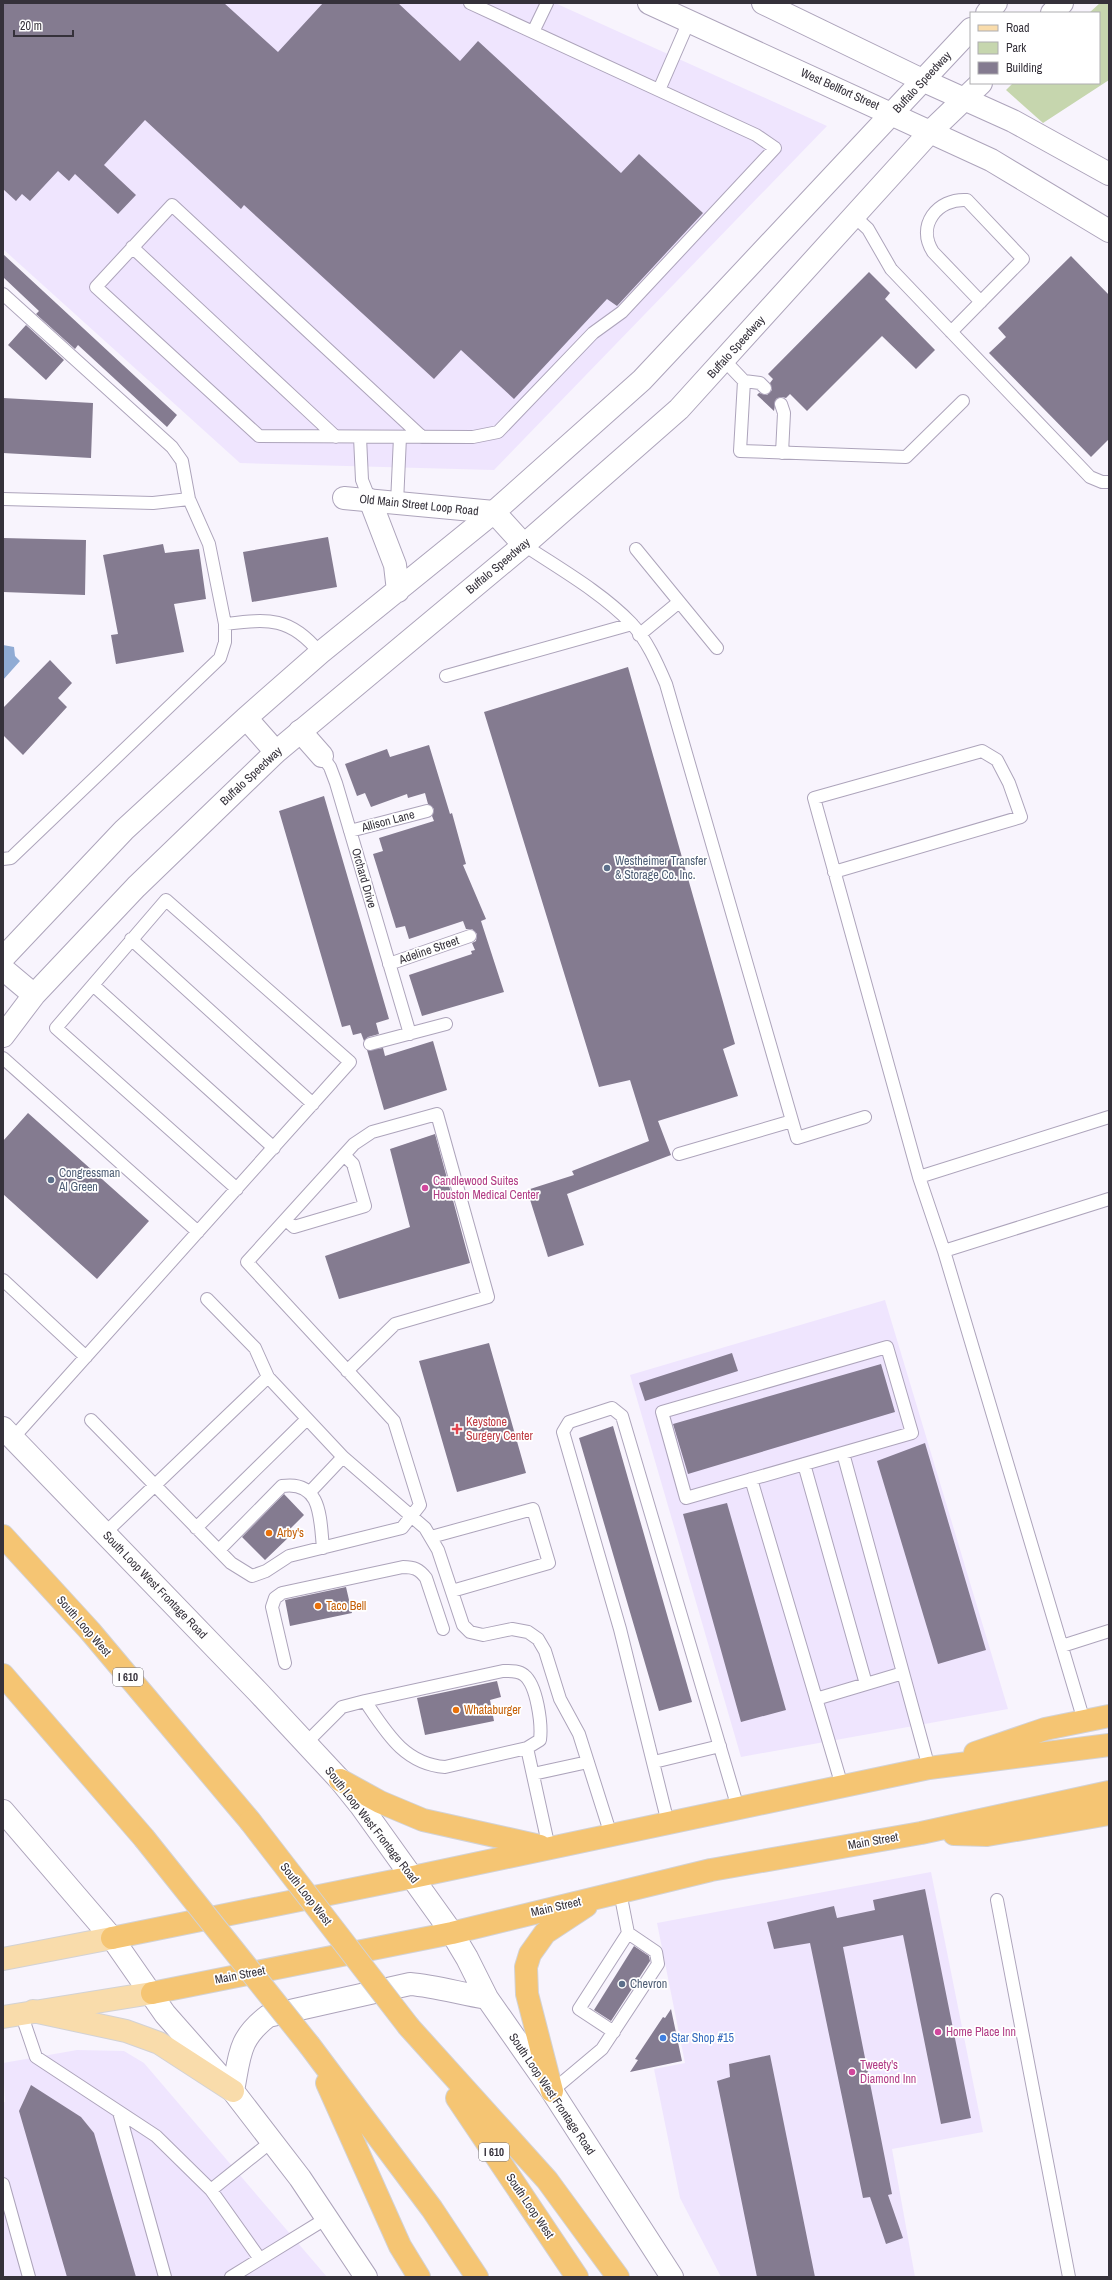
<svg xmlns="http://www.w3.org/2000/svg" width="1112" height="2280" font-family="'Archivo Narrow',sans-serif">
<rect width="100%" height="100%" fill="#f8f4fd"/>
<!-- built -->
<path fill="#efe5fe" d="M3,3H555L827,126L494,470L240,463L3,249Z
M885,1300L1008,1709L741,1757L630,1375Z
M931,1872L983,2132L892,2149L915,2277H721L680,2198L654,2069L685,2063L657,1923Z
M77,2050L124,2051L144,2063L327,2277H3V2102H5L3,2063Z"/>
<!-- green -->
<path fill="#c6d6ae" d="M1100,3H1109V80L1043,123L1006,90L1013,83H1099V13H1089Z"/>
<!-- water -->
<path fill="#90abd4" d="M3,645L14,647L15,656L20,661L3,680Z"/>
<!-- building -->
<path fill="#847b90" d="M3,3H224L278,52L323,3H398L460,61L478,41L621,173L639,154L703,213L617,306L607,299L514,399L461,350L434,379L244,205L241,209L145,120L104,165L136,195L118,214L75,174L69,181L58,171L30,201L22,194L16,201L3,189Z
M3,254L177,415L167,427L78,345L75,349L36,314L39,311L3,277Z
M1071,256L1109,295V439L1091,457L989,353L1006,337L998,328Z
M869,272L890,293L885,299L935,350L916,369L882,336L807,411L790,394L786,398L782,397L776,399L774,411L757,395L759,393L767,395L772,390L770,383L773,379L768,374Z
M26,325L64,360L46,380L8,345Z
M3,398L93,403L91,458L3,453Z
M328,537L337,587L252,602L243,552Z
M3,538L86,540L85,595L3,592Z
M163,544L165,553L199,549L206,599L174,604L184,652L116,664L111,635L118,634L103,555Z
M50,660L72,683L58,698L67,707L23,755L3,735V708Z
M628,667L735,1044L723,1049L738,1096L658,1121L671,1155L567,1194L584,1245L548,1257L527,1190L574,1175L572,1171L649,1141L630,1080L599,1087L484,712Z
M429,745L450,814L452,813L466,864L463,865L486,919L481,921L504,992L422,1016L409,975L472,954L471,951L475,950L472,943L476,941L477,934L472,929H466L463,921L409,939L405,926L396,928L373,854L383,851L379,838L434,821L432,816L434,809L428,804L425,793L408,798L407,794L371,807L365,793L357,796L345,764L387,749L390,757Z
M324,796L389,1019L376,1023L379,1034L368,1037L364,1041L361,1033L353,1035L350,1025L342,1027L279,811Z
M433,1041L447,1090L384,1110L367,1050L383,1048L385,1056Z
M28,1113L149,1221L97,1279L3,1194V1141Z
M435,1134L470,1263L339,1299L325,1256L410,1227L390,1149Z
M489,1343L526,1473L457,1492L419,1361Z
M732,1353L738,1371L645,1401L639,1383Z
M881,1364L895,1412L688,1474L673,1424Z
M613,1426L692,1702L659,1711L579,1438Z
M925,1443L986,1650L938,1664L877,1461Z
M284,1494L304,1515L287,1532L291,1535L265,1560L242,1537Z
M727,1503L786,1710L741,1722L683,1514Z
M346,1587L352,1613L290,1626L285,1600Z
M497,1681L501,1697L490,1700L494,1721L425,1735L417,1698Z
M925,1889L971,2118L941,2124L903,1935L843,1947L892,2194L888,2195L903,2238L886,2244L870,2197L863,2198L810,1943L774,1949L767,1922L834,1906L837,1918L875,1910L873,1900Z
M634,1946L649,1956L650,1961L611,2021L594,2010Z
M671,2009L682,2061L630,2072L638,2060L635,2059L663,2017L665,2018Z
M770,2055L815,2277H757L717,2081L730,2077L729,2064Z
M31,2085L81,2117L94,2133L136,2277H67L19,2111Z"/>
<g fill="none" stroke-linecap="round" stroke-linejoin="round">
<defs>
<path id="lane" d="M533,32L547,3
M659,90L689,21
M854,216L868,229L891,269L1090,477L1102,482H1109
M132,247L336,437
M3,294L172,447L182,461L189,499L209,544L225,624V642L220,658L11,858L3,859
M951,332L1023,259L967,200C937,198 916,226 933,252L981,302
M724,360L744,381L760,383L765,388
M744,381L740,451L906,457L963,401
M781,404L784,413L782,453
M360,437L362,480L370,500
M422,437L172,205L96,287L259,436L473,437L498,432L593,333L622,312L775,148L756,135L470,3
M3,499L153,503L189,499
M397,503L400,437
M524,545C560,569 601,592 631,623C647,640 657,663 666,684L797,1138L865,1117
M636,549L717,648
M225,624C268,619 290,616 320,653
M639,635L679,602
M446,676L632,624
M322,756L330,767L336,783L410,1034
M350,831L427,811
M834,872L1021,817L1009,783L997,760L982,751L814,798L919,1177
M131,939L313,1104
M389,964L470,936
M93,985L274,1148
M370,1044L446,1024
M3,1058L198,1232
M679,1154L792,1121
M286,1220L294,1227L365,1206L353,1164L344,1155
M944,1251L919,1177L1109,1117
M3,1280L86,1357
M207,1299L255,1348L268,1377L343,1457L425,1528L438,1550L463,1625L470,1632L483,1635L512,1629L528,1632L538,1639L545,1651L560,1699L579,1734L611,1835
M887,1347L912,1433L686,1498L662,1412Z
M91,1420L231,1563L252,1576L266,1571L289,1556L402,1528L420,1505L394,1421L247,1262L354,1144L372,1132L437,1114L488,1297L395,1324L347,1371
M13,1438C125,1312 238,1187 350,1062L166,900L56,1028L237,1189
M843,1453L929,1768
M804,1464L866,1684
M751,1479L842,1786
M309,1493L343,1457
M196,1528L307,1419
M105,1533L268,1377
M431,1537L533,1509L549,1563L452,1591
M219,1550L282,1486C322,1480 320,1519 323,1548
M1062,1646L1109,1631
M285,1663L272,1607L275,1598L282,1593L403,1567C414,1567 419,1569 426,1578L443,1629
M816,1699L903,1673
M365,1701L503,1671C510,1671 518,1670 524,1675C537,1685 542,1724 540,1740L527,1748
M1084,1721L944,1251L1109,1199
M306,1743L342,1707L365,1701C386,1732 404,1764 445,1767L527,1748L549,1848
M654,1762L720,1746
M533,1774L588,1762
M668,1823L620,1629L563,1432L569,1422L612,1408L622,1416L738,1808
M620,1892L628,1933
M997,1900L1069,2277
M21,2013L36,2057L156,2136L211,2190L260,2259
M552,2091L602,2049L658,1964L656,1952L628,1933L579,2009L614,2032
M119,2112L165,2277
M3,2184L29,2277
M211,2190L272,2141
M231,2277L327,2218"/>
<path id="street" d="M344,498L494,512
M300,731L322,756"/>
<path id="secondary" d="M649,3L991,160L1109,231
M763,3L922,80L1013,121L1109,174
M987,13L996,3
M1052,13L1062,3
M370,500L395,565L398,591
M494,512L524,545
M246,718L276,752
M3,958L124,830L246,718L320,653L494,512L642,380L971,29
M3,969L34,995
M3,1036L34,995L136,887L276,752L524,545L679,409L931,131L981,83
M3,1428L258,1692L340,1780L361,1806L452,1933L467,1958L487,1998L552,2091L672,2277
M3,1811L112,1938L165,2014L233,2091L300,2178L366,2277
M233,2091C240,2055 238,2039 268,2016L410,1984C436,1986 461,1994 487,1998"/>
<path id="primary" d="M3,1959L112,1938
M33,2011L126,2031L159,2043L233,2091
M3,2017L152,1993"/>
<path id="highway" d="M3,1536L90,1631L250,1821
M3,1675L144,1838
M975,1753L1045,1729L1109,1716
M340,1780L380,1802L423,1820L540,1846
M954,1834L987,1835L1109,1814
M112,1938L413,1877L929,1768L1109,1745
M152,1993L452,1933L711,1870L921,1833L1109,1792
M409,2027L547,2180L618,2277
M310,2046L432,2209L477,2277
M327,2083L400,2246L419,2277
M552,2091L527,1994L526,1967L530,1954L545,1933L586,1906
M457,2098L577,2277"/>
</defs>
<!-- lane casing -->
<use href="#lane" stroke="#ada4bb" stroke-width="14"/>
<!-- street casing -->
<use href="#street" stroke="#ada4bb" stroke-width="24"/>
<!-- secondary casing -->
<use href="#secondary" stroke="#ada4bb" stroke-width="24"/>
<!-- primary casing -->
<use href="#primary" stroke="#d3d2d4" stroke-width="24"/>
<!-- highway casing -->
<use href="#highway" stroke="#d3d2d4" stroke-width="24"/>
<!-- lane -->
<use href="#lane" stroke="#fff" stroke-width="12"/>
<!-- street -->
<use href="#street" stroke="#fff" stroke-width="22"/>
<!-- secondary -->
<use href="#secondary" stroke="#fff" stroke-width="22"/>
<!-- primary -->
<use href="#primary" stroke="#f9dcab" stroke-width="22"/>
<!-- highway -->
<use href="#highway" stroke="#f5c573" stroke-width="22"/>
<defs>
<path id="highway-bridge" d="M250,1821L409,2027
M144,1838L310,2046"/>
</defs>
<!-- highway-bridge casing -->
<use href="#highway-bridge" stroke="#d3d2d4" stroke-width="24" stroke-linecap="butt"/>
<!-- highway-bridge -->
<use href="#highway-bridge" stroke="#f5c573" stroke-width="22"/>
</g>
<!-- markers -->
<g fill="#5c6f8a" stroke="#fff" stroke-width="1.5">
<circle cx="607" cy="868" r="4"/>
<circle cx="51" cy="1180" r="4"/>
<circle cx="622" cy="1984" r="4"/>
</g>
<g fill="#d1479c" stroke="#fff" stroke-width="1.5">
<circle cx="425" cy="1188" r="4"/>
<circle cx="938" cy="2032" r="4"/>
<circle cx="852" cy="2072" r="4"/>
</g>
<path fill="#e0444e" stroke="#fff" stroke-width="1.5" d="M455 1423h4v4h4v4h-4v4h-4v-4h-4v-4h4z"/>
<g fill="#e8710a" stroke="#fff" stroke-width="1.5">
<circle cx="269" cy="1533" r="4"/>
<circle cx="318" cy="1606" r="4"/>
<circle cx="456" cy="1710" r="4"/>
</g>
<circle fill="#3f7fe0" stroke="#fff" stroke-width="1.5" cx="663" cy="2038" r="4"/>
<g text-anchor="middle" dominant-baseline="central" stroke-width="3.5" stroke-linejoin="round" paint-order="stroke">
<!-- shield labels -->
<g fill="#fff" stroke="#726f75" stroke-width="1">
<rect x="113" y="1668" width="30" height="18" rx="3"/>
<rect x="479" y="2143" width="30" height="18" rx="3"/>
</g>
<g font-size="11" font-weight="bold" fill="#35313a">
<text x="128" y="1677">I 610</text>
<text x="494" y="2152">I 610</text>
</g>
<!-- street labels -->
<g font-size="12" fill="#35313a" stroke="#fff">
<text transform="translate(922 82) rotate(-47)">Buffalo Speedway</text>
<text transform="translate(840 89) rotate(24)">West Bellfort Street</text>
<text transform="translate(736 347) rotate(-48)">Buffalo Speedway</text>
<text transform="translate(419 505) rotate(6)">Old Main Street Loop Road</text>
<text transform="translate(498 566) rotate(-40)">Buffalo Speedway</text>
<text transform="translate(251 776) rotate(-43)">Buffalo Speedway</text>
<text transform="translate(388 821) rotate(-15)">Allison Lane</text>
<text transform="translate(364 878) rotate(74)">Orchard Drive</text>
<text transform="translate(429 950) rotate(-19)">Adeline Street</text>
<text transform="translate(155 1585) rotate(46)">South Loop West Frontage Road</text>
<text transform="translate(84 1626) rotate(49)">South Loop West</text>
<text transform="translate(372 1825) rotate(52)">South Loop West Frontage Road</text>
<text transform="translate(873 1841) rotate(-10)">Main Street</text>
<text transform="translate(306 1894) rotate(52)">South Loop West</text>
<text transform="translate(556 1907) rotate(-13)">Main Street</text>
<text transform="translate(240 1975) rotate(-11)">Main Street</text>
<text transform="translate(552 2094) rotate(56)">South Loop West Frontage Road</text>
<text transform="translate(530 2206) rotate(56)">South Loop West</text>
</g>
<!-- service labels -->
<g font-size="12" fill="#4e5e75" stroke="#fff" text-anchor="start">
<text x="615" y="861">Westheimer Transfer<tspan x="615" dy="14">&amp; Storage Co. Inc.</tspan></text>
<text x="59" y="1173">Congressman<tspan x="59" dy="14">Al Green</tspan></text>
<text x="630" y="1984">Chevron</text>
</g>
<!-- hotel labels -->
<g font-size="12" fill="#b23c85" stroke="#fff" text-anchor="start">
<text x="433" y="1181">Candlewood Suites<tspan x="433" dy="14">Houston Medical Center</tspan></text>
<text x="946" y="2032">Home Place Inn</text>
<text x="860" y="2065">Tweety's<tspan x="860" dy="14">Diamond Inn</tspan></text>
</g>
<!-- health labels -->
<g font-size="12" fill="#be3a42" stroke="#fff" text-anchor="start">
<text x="466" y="1422">Keystone<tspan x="466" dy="14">Surgery Center</tspan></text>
</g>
<!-- food labels -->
<g font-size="12" fill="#c56008" stroke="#fff" text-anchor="start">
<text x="277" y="1533">Arby's</text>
<text x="326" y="1606">Taco Bell</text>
<text x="464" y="1710">Whataburger</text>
</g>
<!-- shop labels -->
<g font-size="12" fill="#366cbe" stroke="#fff" text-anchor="start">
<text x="671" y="2038">Star Shop #15</text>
</g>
</g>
<!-- border -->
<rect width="1112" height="2280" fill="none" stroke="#35313a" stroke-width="8"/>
<!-- legend -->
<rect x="970" y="12" width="130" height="72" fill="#ffffff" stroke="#aeadb0"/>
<rect x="978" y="25" width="20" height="6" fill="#f9dcab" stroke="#aeadb0"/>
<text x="1006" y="32" font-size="12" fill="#35313a">Road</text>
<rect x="978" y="42" width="20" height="12" fill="#c6d6ae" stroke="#aeadb0"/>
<text x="1006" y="52" font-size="12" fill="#35313a">Park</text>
<rect x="978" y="62" width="20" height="12" fill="#847b90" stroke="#aeadb0"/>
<text x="1006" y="72" font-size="12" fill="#35313a">Building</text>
<!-- scale -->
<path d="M14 30v6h59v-6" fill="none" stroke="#35313a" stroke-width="2"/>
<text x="20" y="30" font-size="12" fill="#35313a" stroke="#ffffff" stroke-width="3" paint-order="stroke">20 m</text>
</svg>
